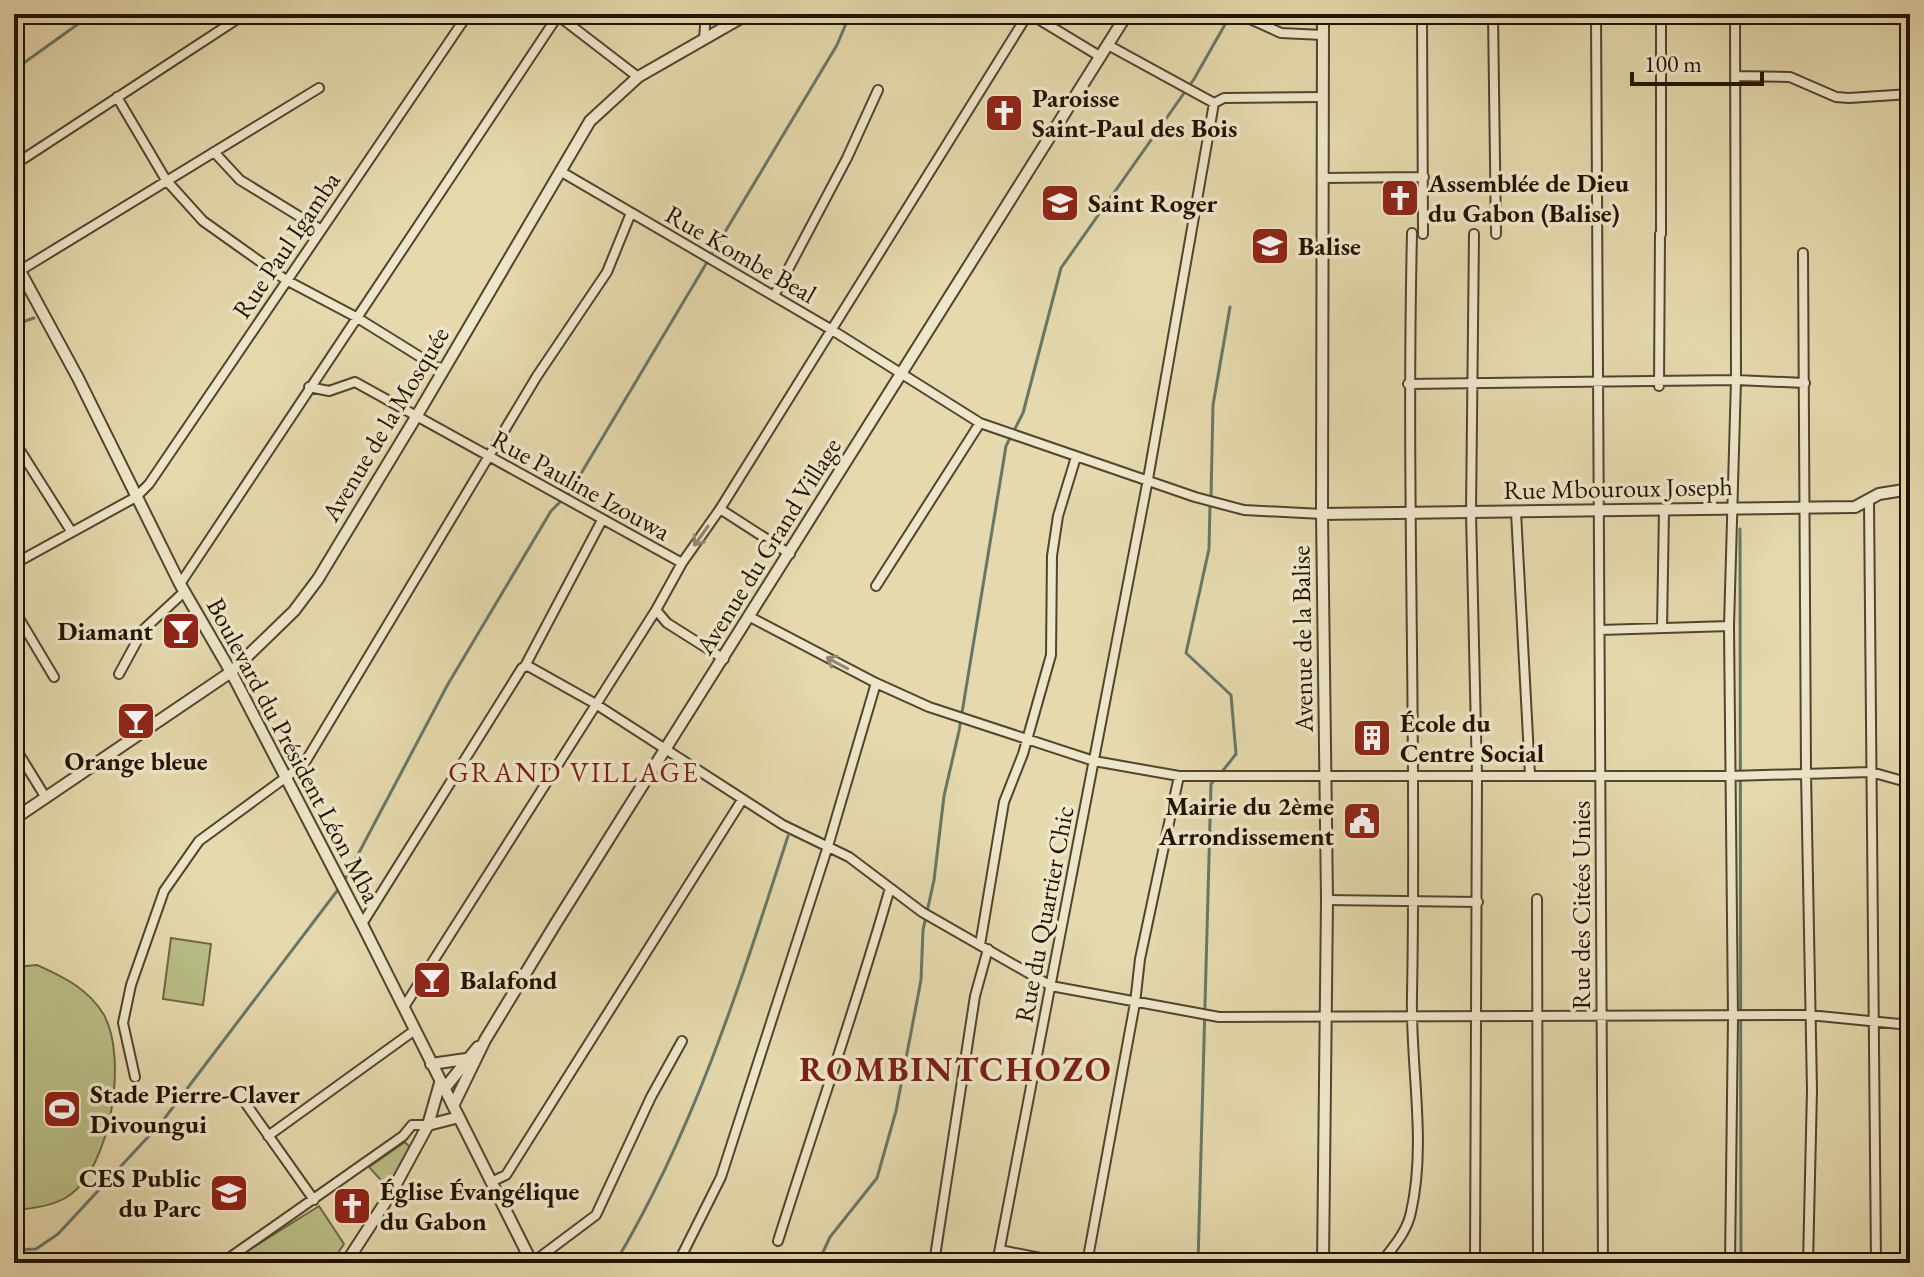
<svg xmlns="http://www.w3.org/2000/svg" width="1924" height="1277" font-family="'EB Garamond',serif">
<rect width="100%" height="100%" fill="#e5d9ad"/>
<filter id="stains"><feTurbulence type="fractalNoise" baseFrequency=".0025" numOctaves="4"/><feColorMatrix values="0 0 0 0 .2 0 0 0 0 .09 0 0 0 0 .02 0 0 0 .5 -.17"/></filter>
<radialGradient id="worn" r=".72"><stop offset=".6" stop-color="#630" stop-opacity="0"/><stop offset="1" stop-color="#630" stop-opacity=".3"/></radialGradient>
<!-- green -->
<path fill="#b9be86" stroke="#6d6844" stroke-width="2" d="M171,938L211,944L203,1005L163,999Z
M37,965C63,977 88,988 104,1015C128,1058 111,1169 67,1197C52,1206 31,1209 14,1210V967Z
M405,1142L414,1152L390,1190L369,1167Z
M319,1206L344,1244L331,1263H228Z"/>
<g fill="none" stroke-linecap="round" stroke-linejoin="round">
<!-- stream -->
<path stroke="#677767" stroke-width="3" d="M14,70L92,14
M713,252L837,45L850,14
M14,325L34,318
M1211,497L1213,405L1230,307
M1210,505L1209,549L1186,653L1231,695L1236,754L1221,773
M1740,529L1741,1263
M344,881L448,684L551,511L570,492L706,264
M14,1250L36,1249L58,1234L161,1123L340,887
M615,1263C694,1131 741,982 788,836
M818,1263L830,1237L877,1178L896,1111L921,980L923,930L934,880L944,796L959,731L1006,446L1023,413L1061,268L1194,79L1231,14
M1198,1263L1211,784L1216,778"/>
<defs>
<path id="minor" d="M556,14L638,77
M1030,14L1101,57
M1239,14L1281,33L1323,35
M1422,14L1423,234
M1493,14L1496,234
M1596,14L1603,1263
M704,39L706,14
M1108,45L1214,103
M1737,76L1790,77L1836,97L1849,98L1910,94
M117,97L166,180L203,221L286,280L356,317L443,371
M214,152L240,180L320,229
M14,165L245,14
M560,171L832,330L980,423L1195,497L1244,510L1322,514
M1323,178L1424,177
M1474,234L1471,513L1477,776L1475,1263
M1661,234V14
M1803,253L1806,773L1812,1090L1808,1263
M21,270L319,88
M774,296L847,158L878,90
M1408,384L1736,380L1805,383
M1659,386L1660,234
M309,387L329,391L355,382L682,563
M14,441L71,531
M1869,502L1876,1263
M720,509L790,554
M1516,512L1530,775
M14,564L136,497L149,484L468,14
M180,584L559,14
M876,586L980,423
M14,610L54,677
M656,610L667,623L724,659
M750,617L876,683L929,707L1094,761L1179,776H1730L1871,772L1910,783
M1662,628L1664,510
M1600,630L1729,626
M525,666L602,520
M119,674L143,630L184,592
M14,746L46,798
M1537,899L1538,1263
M1327,900L1478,902
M362,924L522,668L528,666L594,703L783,825L849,857L922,912L1051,986L1219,1017L1809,1015L1910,1025
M980,945L1004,802L1023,754L1051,655L1052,556L1058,516L1076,457
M404,1007L656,610L682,563L720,509L1028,14
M135,1077L123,1023L131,985L164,891L199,841L304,764L537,376L607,272L631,213
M239,1094L314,1200
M268,1136L415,1030
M491,1182L506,1175L742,800
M778,1241C815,1123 856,1007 890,888
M1000,1250L1066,1263
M222,1263L403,1136L412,1125H428
M532,1263L596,1215L651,1097L682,1041
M678,1263L721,1177L828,846L876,683
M934,1263L975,996L988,949
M997,1263L1148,479L1214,103L1224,98L1323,97
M1087,1263L1135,1003L1140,959L1179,776
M1381,1263C1393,1247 1407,1232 1411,1212C1427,1142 1410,1065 1412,994C1417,741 1406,487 1412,233
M1730,1263L1733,1017L1729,626L1736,380L1735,14"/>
<path id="tertiary" d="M1323,14L1322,514L1327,900L1323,1263
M14,260L78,378L180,584L231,672L362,924L532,1263
M1322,514L1855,507L1879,494L1910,489
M14,819L231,672L294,611L318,579L416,417L590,121L638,77L748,14
M431,1064L466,1059
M444,1089L478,1047
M453,1106L485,1040L556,923L1127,14
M428,1125L459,1117
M346,1263L390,1195L428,1125L440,1083"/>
</defs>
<!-- minor casing -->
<use href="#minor" stroke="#52442d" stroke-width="12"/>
<!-- tertiary casing -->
<use href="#tertiary" stroke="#52442d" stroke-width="14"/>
<!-- minor -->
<use href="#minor" stroke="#eee6ca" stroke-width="8"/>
<!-- tertiary -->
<use href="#tertiary" stroke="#eee6ca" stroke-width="10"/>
</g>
<!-- one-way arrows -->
<defs><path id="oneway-shaft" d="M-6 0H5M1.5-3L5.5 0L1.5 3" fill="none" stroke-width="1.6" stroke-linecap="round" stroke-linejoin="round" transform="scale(2)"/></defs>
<g stroke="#928770">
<use href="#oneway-shaft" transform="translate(701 536) rotate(126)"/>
<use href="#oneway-shaft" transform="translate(837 663) rotate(-152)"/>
</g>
<!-- icons -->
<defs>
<symbol id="church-square" viewBox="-11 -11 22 22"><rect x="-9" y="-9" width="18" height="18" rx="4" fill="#8f2418" stroke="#eee6ca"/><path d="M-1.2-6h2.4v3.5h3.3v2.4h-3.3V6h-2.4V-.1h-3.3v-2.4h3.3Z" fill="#fff"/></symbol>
<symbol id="school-square" viewBox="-11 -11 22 22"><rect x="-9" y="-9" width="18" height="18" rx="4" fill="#8f2418" stroke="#eee6ca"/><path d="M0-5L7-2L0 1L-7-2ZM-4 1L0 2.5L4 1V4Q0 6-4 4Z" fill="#fff"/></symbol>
<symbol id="bar-square" viewBox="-11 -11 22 22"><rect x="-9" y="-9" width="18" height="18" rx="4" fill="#8f2418" stroke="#eee6ca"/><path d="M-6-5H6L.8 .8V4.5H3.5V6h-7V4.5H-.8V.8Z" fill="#fff"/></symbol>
<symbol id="building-square" viewBox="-11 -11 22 22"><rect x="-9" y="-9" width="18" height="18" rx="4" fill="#8f2418" stroke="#eee6ca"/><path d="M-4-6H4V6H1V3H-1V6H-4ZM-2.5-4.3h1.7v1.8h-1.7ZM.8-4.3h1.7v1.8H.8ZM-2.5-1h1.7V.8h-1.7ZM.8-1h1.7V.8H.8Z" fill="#fff"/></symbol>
<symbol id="civic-square" viewBox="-11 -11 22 22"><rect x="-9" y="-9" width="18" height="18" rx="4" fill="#8f2418" stroke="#eee6ca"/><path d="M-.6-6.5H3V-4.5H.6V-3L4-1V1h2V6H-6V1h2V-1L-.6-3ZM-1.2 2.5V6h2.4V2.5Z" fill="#fff"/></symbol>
<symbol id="stadium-square" viewBox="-11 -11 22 22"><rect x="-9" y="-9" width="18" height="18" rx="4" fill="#8f2418" stroke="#eee6ca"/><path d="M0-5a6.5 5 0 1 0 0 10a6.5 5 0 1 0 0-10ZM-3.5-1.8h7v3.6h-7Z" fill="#fff"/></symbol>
</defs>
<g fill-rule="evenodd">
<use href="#church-square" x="982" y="91" width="44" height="44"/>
<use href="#church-square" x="1378" y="176" width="44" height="44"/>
<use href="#school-square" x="1038" y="181" width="44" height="44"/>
<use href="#school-square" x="1248" y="224" width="44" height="44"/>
<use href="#bar-square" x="159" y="609" width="44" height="44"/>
<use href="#bar-square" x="114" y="699" width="44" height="44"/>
<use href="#building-square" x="1350" y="716" width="44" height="44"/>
<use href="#civic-square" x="1340" y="799" width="44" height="44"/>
<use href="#bar-square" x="410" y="958" width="44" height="44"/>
<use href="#stadium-square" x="40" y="1087" width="44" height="44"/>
<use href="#school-square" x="207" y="1171" width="44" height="44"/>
<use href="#church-square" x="330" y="1184" width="44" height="44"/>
</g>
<g text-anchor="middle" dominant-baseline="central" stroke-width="7" stroke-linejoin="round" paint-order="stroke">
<!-- poi labels -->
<g font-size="26" font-weight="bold" fill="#211302" stroke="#eee6ca" text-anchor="start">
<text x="1032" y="98">Paroisse<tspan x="1032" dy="30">Saint-Paul des Bois</tspan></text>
<text x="1428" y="183">Assemblée de Dieu<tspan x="1428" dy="30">du Gabon (Balise)</tspan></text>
<text x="1088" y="203">Saint Roger</text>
<text x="1298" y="246">Balise</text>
<text x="153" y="631" text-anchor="end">Diamant</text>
<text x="1400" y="723">École du<tspan x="1400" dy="30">Centre Social</tspan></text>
<text x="136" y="761" text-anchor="middle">Orange bleue</text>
<text x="1334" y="806" text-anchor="end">Mairie du 2ème<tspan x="1334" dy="30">Arrondissement</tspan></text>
<text x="460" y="980">Balafond</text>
<text x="90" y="1094">Stade Pierre-Claver<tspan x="90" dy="30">Divoungui</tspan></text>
<text x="201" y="1178" text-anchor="end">CES Public<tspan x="201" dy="30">du Parc</tspan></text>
<text x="380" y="1191">Église Évangélique<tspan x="380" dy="30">du Gabon</tspan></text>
</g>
<!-- street labels -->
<g font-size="26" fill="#211302" stroke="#eee6ca">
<text transform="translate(286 245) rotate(-56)">Rue Paul Igamba</text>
<text transform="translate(741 254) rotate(30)">Rue Kombe Beal</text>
<text transform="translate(385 424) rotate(-59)">Avenue de la Mosquée</text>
<text transform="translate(581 485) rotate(29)">Rue Pauline Izouwa</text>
<text transform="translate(1618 488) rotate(-1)">Rue Mbouroux Joseph</text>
<text transform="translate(768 546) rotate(-58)">Avenue du Grand Village</text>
<text transform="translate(1302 639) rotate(-91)">Avenue de la Balise</text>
<text transform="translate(294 750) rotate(62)">Boulevard du Président Léon Mba</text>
<text transform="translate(1581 905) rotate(-90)">Rue des Citées Unies</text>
<text transform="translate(1044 914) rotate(-79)">Rue du Quartier Chic</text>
</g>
<!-- neighbourhood labels -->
<g font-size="28" letter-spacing="2" fill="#7a1f14" stroke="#eee6ca">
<text x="574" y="772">GRAND VILLAGE</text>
</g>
<!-- district labels -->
<g font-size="34" font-weight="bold" letter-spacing="2" fill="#7a1f14" stroke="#eee6ca">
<text x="956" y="1069">ROMBINTCHOZO</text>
</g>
</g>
<!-- margin -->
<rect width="1924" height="1277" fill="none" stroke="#e5d9ad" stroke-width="48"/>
<rect x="16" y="16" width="1892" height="1245" fill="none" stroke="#211302" stroke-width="4"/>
<rect x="24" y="24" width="1876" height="1229" fill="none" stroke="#211302" stroke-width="2"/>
<!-- scale -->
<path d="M1632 72v12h130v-12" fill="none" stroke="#211302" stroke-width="4"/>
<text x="1644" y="72" font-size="24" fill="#211302" stroke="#eee6ca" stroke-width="6" paint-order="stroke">100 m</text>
<rect width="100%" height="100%" filter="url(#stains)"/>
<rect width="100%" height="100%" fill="url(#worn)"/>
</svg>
